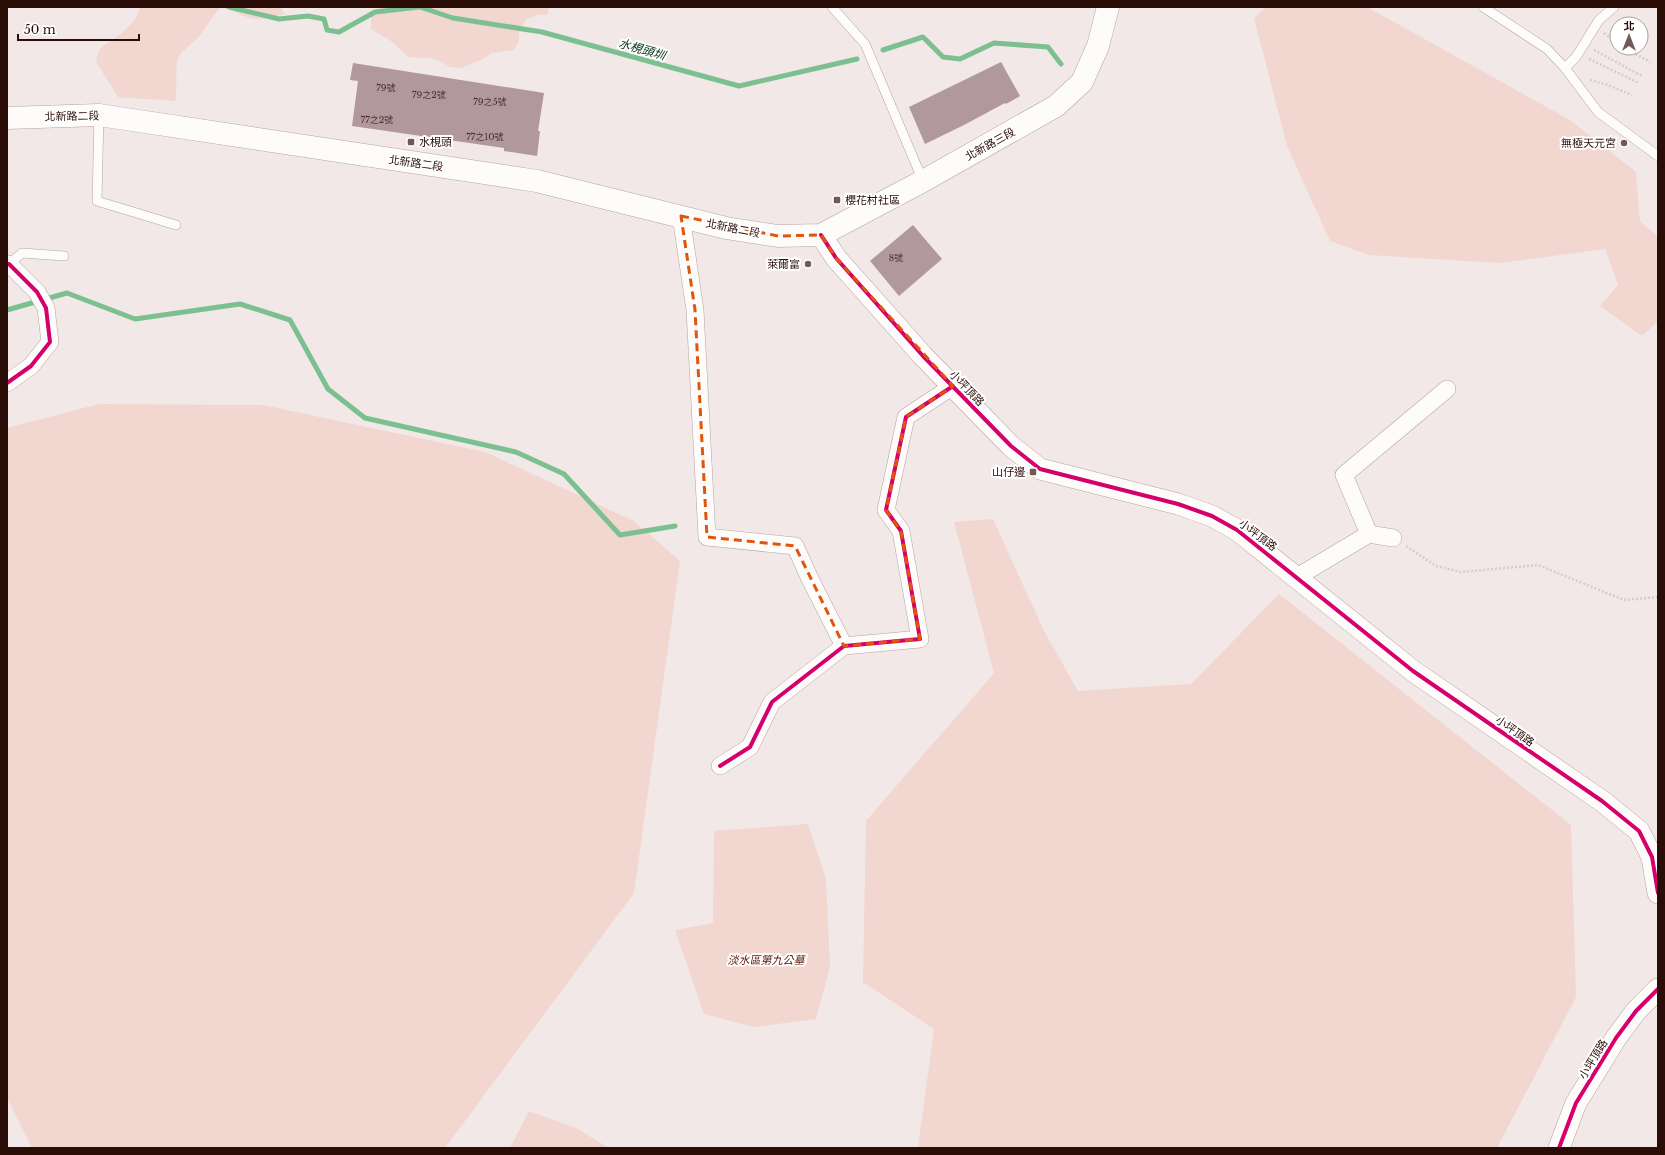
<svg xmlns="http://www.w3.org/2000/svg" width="1665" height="1155" font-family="'Libre Baskerville','Noto Sans TC',serif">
<rect width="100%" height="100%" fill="#f2e8e7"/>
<!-- green -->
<path fill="#f2d6d0" d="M140,7H280L285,14C274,16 261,21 250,18C240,15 231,9 221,7C211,17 208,25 200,35C193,45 179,50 177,63C175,76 178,88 175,101L118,97L96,62L99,50C115,36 134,29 140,7Z
M381,7H549L547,15H537L526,20L519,29V41L514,50L492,53L483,59L462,68L450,67L440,61L430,58L409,57L391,41L371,29V16Z
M1266,7H1367L1570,120L1636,172L1640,222L1658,236V321L1642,336L1600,306L1618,285L1605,249L1500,263L1369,255L1330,241L1287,146L1254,18Z
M99,404L263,405L485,452L634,521L680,561L634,893L445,1148H32L7,1098V428Z
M993,519L1044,631L1078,691L1191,684L1279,594L1571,825L1576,997L1497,1148H918L934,1029L863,982L866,821L994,673L954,522Z
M808,824L826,879L830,967L816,1019L754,1027L704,1014L675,930L713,923L714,831Z
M529,1111L576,1128L609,1148H510Z"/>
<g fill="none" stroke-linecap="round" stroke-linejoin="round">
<!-- stream -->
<path stroke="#7cc091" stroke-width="5" d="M229,7L279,19L308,16L324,19L327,30L339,32L375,12L419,7
M420,7L453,18L542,32L739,86L857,59
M883,50L923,37L943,57L960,59L994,43L1048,47L1061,64
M7,310L67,293L135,319L240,304L290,320L328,389L365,418L516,452L564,474L620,535L675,526"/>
</g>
<!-- building -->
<path fill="#b1989c" d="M1001,62L1020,96L1006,104L1005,103L964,125L925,144L909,107Z
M353,63L544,93L538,131H540L537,156L504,151V148L352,126L358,81L350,80Z
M913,225L942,259L899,296L870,261Z"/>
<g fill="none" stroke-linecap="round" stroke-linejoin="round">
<defs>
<path id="service" d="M832,7L865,44L923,181
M1483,7L1547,49L1565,68L1576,57L1599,20L1614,7
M1565,68L1598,112L1658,156
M99,115L97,201L176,225
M9,264L22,253L64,256"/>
<path id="minor" d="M681,216L695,310L707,537L795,546L811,581L844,646
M7,264H9L37,292L46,308L50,342L31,366L7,383
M1369,534L1344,475L1447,389
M1297,577L1369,534L1393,538
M720,766L750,747L772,702L844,646L920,639L901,531L886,510L906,417L953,386"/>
<path id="tertiary" d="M821,235L836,258L923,356L1011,446L1040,469L1178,504L1212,516L1237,530L1413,671L1602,801L1639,831L1652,857L1658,893
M1559,1148L1576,1103L1616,1038L1636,1011L1658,989"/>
<path id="secondary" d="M7,118L99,115L537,181L726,228L778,236L821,235L923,181L1056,106L1082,82L1098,46L1108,7"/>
</defs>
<!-- service casing -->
<use href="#service" stroke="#b6a3a0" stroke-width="10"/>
<!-- minor casing -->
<use href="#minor" stroke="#b6a3a0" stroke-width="18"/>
<!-- tertiary casing -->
<use href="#tertiary" stroke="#b6a3a0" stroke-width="22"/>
<!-- secondary casing -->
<use href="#secondary" stroke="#b6a3a0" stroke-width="23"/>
<!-- path -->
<path stroke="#d3cece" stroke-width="2.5" stroke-dasharray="2 2" stroke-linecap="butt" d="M1604,33L1617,43
M1625,48L1650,62
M1594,50L1642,76
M1589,59L1639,83
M1590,80L1608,85L1632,95
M1406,546L1436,566L1461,572L1538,565L1624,600L1658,597"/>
<!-- service -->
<use href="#service" stroke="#fdfcfb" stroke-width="9"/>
<!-- minor -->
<use href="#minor" stroke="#fdfcfb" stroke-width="17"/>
<!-- tertiary -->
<use href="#tertiary" stroke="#fdfcfb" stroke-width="21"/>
<!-- secondary -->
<use href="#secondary" stroke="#fdfcfb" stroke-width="22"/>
<defs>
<path id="cycleway" d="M821,235L836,258L923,356L1011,446L1040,469L1178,504L1212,516L1237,530L1413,671L1602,801L1639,831L1652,857L1658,893
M7,264H9L37,292L46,308L50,342L31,366L7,383
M720,766L750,747L772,702L844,646L920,639L901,531L886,510L906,417L953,386
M1559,1148L1576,1103L1616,1038L1636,1011L1658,989"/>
</defs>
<!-- cycleway casing -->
<use href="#cycleway" stroke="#fff" stroke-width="6"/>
<!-- cycleway -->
<use href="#cycleway" stroke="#d6006c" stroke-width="4"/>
</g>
<!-- marked area -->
<path fill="none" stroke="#df550c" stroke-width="3" stroke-dasharray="8 5" stroke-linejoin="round" d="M681,216L778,236L821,235L836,258L953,386L906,417L886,510L901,531L920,639L844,646L795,546L707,537L695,310Z"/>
<!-- markers -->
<g fill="#715a56" stroke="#fff" stroke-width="1.5">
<rect x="407" y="138" width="8" height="8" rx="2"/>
<circle cx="1624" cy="143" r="4"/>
<rect x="833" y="196" width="8" height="8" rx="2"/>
<circle cx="808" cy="264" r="4"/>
<rect x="1029" y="468" width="8" height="8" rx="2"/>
</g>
<g text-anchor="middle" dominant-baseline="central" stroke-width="4" stroke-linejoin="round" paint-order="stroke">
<!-- number labels -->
<g font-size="9" fill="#4c302d">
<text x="386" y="87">79號</text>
<text x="429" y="94">79之2號</text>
<text x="490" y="101">79之5號</text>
<text x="377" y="119">77之2號</text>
<text x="485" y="136">77之10號</text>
<text x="896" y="257">8號</text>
</g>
<!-- street labels -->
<g font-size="11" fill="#2b0d08" stroke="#fff">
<text transform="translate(72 116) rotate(-1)">北新路二段</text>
<text transform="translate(990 144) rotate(-29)">北新路三段</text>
<text transform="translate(416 163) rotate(8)">北新路二段</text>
<text transform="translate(733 228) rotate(11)">北新路二段</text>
<text transform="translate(967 388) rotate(46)">小坪頂路</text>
<text transform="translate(1258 535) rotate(37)">小坪頂路</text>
<text transform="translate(1515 731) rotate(35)">小坪頂路</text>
<text transform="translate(1593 1059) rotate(-59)">小坪頂路</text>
</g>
<!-- poi labels -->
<g font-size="11" fill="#2b0d08" stroke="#fff" text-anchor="end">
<text x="419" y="142" text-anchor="start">水梘頭</text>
<text x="1616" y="143">無極天元宮</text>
<text x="845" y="200" text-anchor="start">櫻花村社區</text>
<text x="800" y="264">萊爾富</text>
<text x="1025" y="472">山仔邊</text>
</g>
<!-- park labels -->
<g font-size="11" font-style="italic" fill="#5b170c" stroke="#fff">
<text x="766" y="960">淡水區第九公墓</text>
</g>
<!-- water labels -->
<g font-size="12" font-style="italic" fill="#0a351b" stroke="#fff">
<text transform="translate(642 49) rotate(16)">水梘頭圳</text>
</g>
</g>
<!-- border -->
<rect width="1665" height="1155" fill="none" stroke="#2b0d08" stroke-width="16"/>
<!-- north arrow -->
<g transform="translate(1629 36)"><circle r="19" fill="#ffffff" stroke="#aa9e9c"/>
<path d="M0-3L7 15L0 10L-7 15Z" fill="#715a56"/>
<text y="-6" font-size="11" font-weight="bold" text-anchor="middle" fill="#2b0d08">北</text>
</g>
<!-- scale -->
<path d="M18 34v6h121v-6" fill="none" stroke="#2b0d08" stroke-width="2"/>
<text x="24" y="34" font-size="12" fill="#2b0d08" stroke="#ffffff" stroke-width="3" paint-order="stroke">50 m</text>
</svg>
